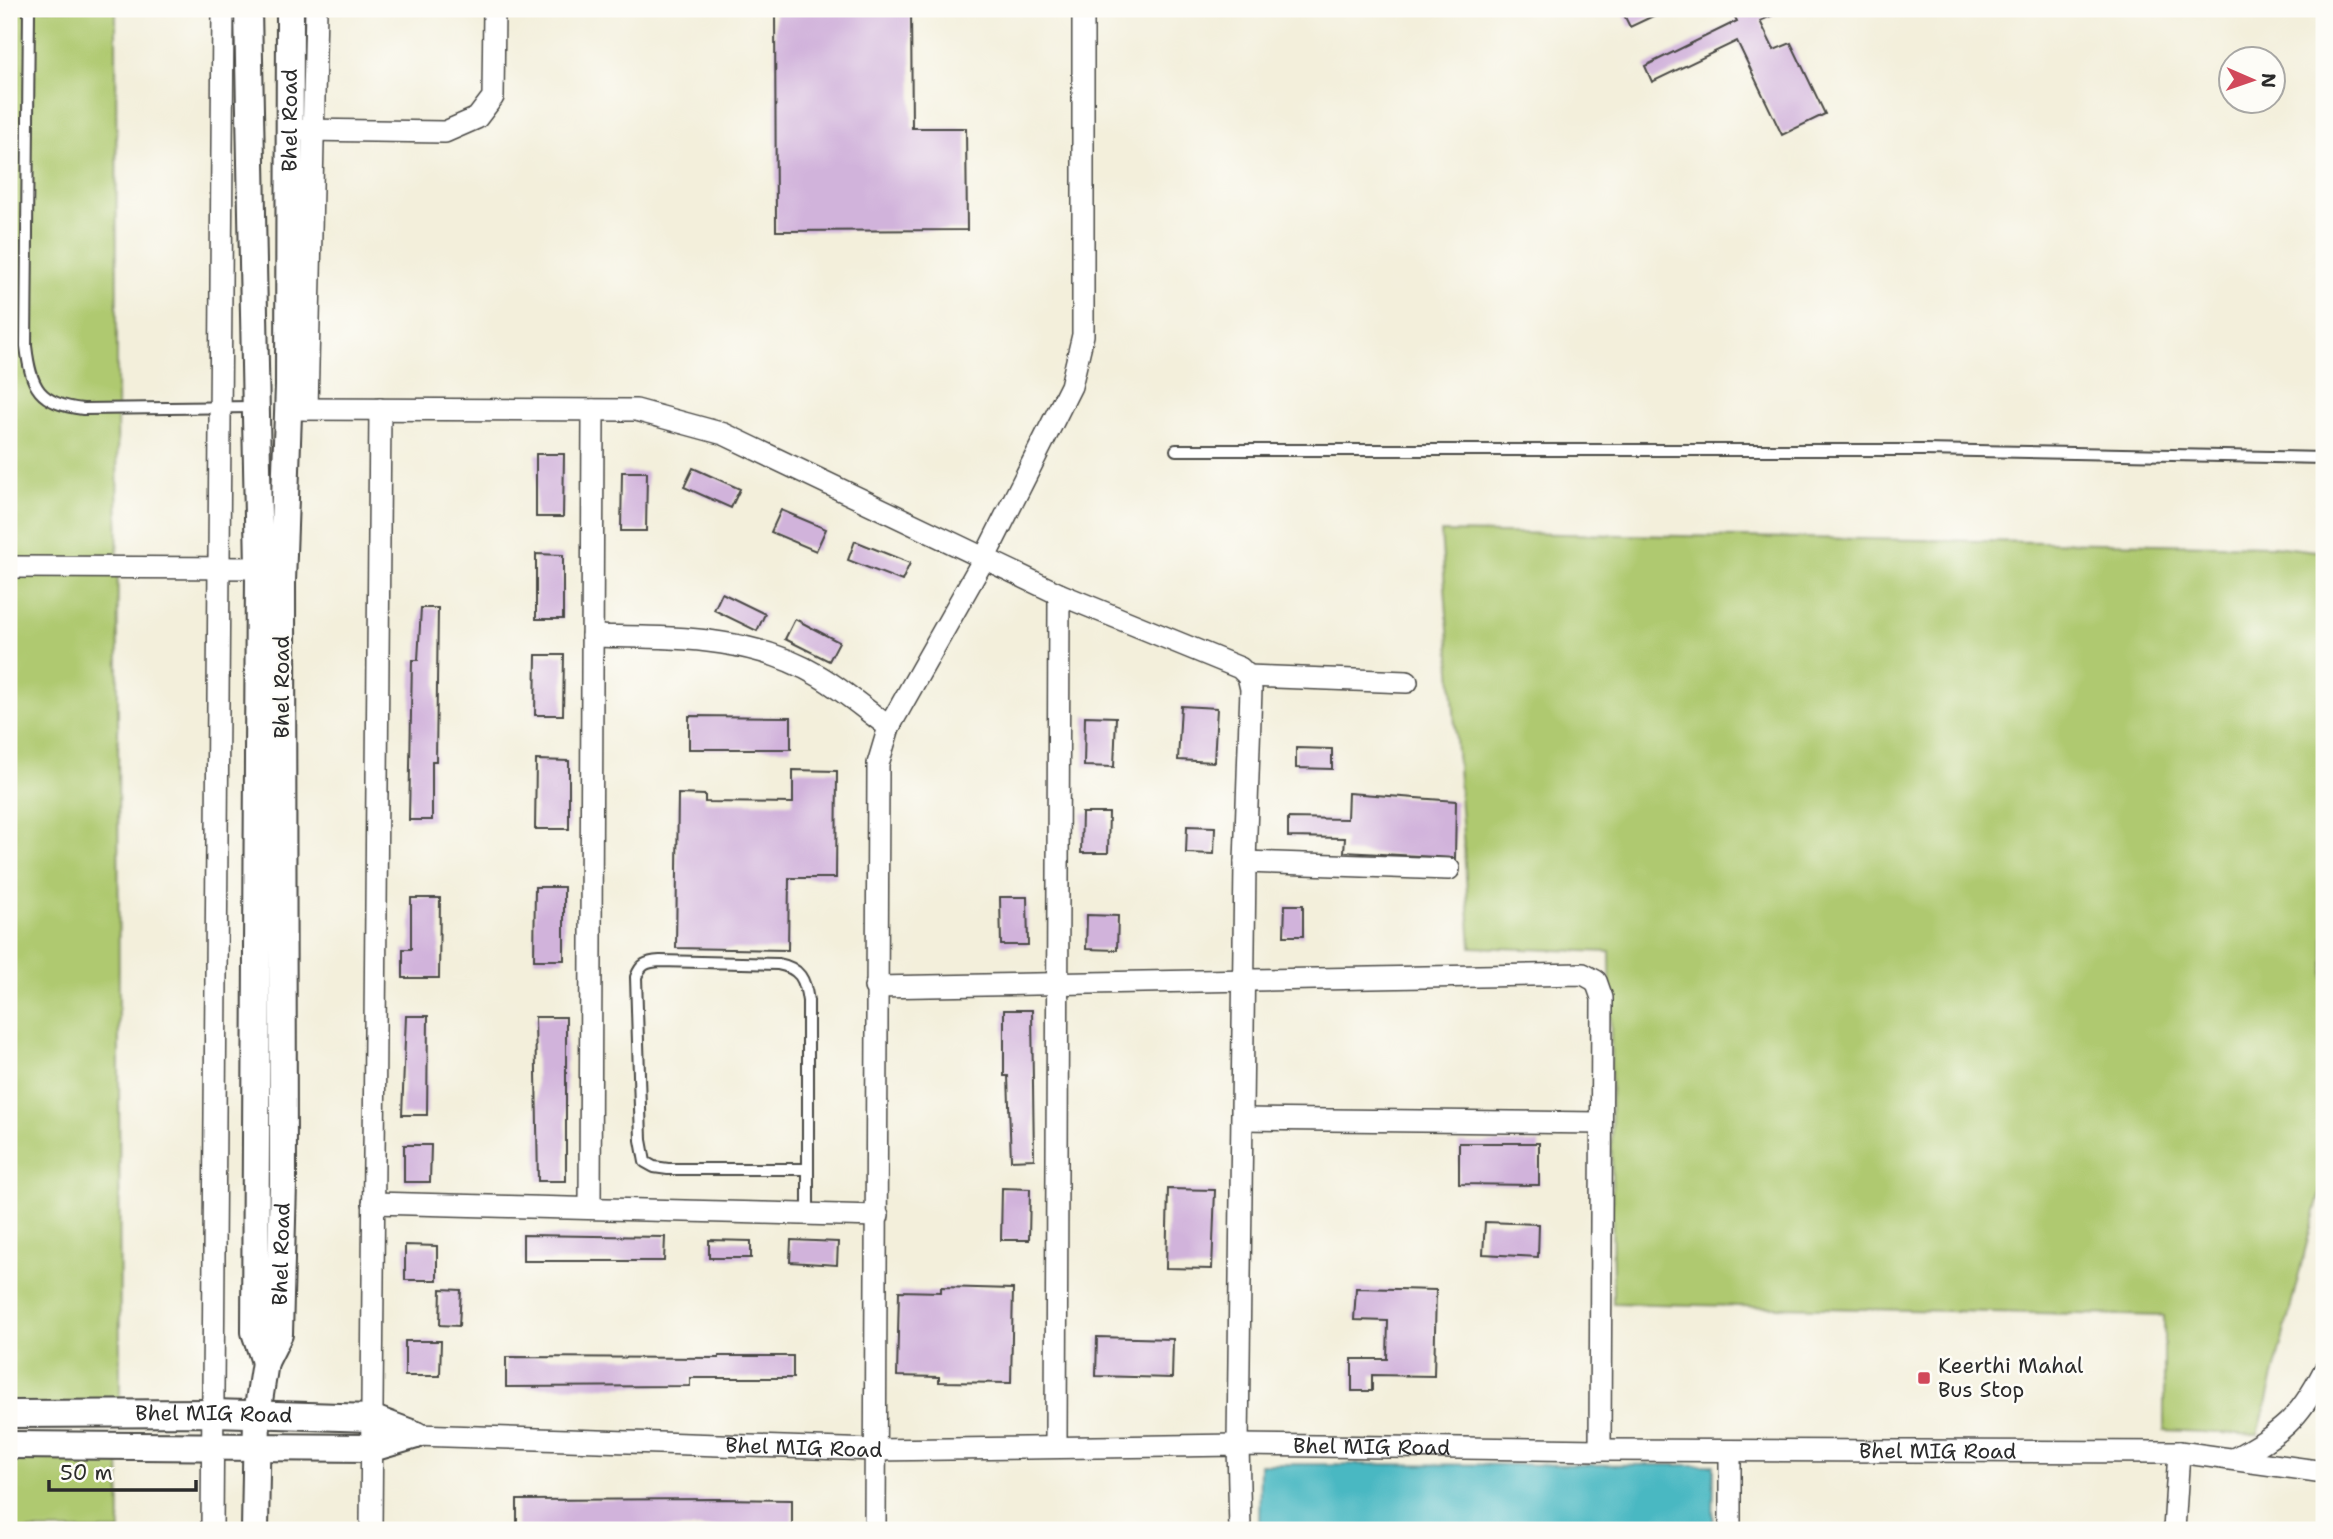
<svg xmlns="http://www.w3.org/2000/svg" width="2333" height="1539" font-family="'Shantell Sans',sans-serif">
<rect width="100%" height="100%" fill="#fdfcf7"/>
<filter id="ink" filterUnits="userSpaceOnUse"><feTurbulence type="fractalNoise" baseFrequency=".0143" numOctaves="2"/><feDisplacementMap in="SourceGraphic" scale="14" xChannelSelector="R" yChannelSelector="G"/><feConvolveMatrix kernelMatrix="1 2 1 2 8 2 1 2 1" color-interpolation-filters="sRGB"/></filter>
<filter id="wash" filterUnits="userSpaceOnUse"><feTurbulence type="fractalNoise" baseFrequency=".00686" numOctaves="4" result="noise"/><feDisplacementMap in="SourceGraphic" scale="28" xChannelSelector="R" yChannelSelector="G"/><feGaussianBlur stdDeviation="1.57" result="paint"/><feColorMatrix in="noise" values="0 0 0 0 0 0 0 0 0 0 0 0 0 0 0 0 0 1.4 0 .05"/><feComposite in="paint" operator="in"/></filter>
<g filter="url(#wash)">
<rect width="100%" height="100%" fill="#f3efdb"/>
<!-- green -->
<path fill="#afc96f" stroke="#6d7a4d" stroke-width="2" d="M9,9H116L120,1406H9Z
M1441,532L2274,546L2324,552V1176L2258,1435L2164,1430V1316L1613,1303L1610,952L1471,947Z
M119,1444L120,1530H9V1445Z"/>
<!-- water -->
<path fill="#4ab8c2" stroke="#3a7276" stroke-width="2" d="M1260,1464L1714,1465L1713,1530H1259Z"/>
<g id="blocks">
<!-- building -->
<path fill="#d1b3db" d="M775,9H911L912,128H966L967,230L776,231Z
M1621,9H1668L1630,27Z
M1731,9H1786L1760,21L1774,50L1791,43L1825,114L1782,135L1737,41L1652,82L1645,66L1737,21Z
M536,454H564L563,517H536Z
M693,468L740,489L731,508L684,487Z
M622,472H647L646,531H621Z
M781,510L826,529L816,551L771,532Z
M855,541L910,563L902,581L848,560Z
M536,554L563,555V619H536Z
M722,593L765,614L757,631L714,610Z
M421,608H438L436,761H432V820H409L412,660H418Z
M795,619L839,642L829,661L785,639Z
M536,655H564L563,715H535Z
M1181,706L1217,708L1214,762L1178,760Z
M689,716L791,717V749H689Z
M1085,716L1116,717L1114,767L1084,766Z
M1296,748L1332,749V769L1296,768Z
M536,760L569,761V829H535Z
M793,770L837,771L836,878H789L788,950L676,948L678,794L705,795V802L793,803Z
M1348,793L1456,801L1455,858L1344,852L1345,838L1288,837V818L1347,819Z
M1082,813H1109L1108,853H1081Z
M1187,826L1215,827L1214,854L1186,853Z
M535,887H564V960H534Z
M1000,897H1027L1028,945H1001Z
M411,898H440L439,978H403V949H411Z
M1285,905H1303V936H1284Z
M1087,915L1118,916L1117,950L1086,949Z
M1004,1010H1032L1034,1159L1011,1160L1008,1076H1004Z
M406,1016H428L427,1115H402Z
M535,1017H566V1181H538Z
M1459,1143H1539V1185L1459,1184Z
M404,1145H431L430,1182H404Z
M1002,1188L1030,1189L1029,1240H1001Z
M1168,1189L1215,1190L1212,1269L1166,1268Z
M1485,1222L1539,1224L1538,1257L1483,1254Z
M523,1235L665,1237L664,1261H523Z
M709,1240L751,1241V1258H709Z
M791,1240L838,1242L837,1265L790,1262Z
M405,1245L437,1246V1280H405Z
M941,1287L1013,1289L1011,1383L939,1382V1377L897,1376L899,1291L941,1292Z
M1356,1288L1436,1290L1434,1376L1372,1375V1391H1352V1359H1387L1388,1321L1354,1320Z
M441,1289L461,1290L459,1326L440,1325Z
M1097,1337L1173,1339L1172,1378L1096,1376Z
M405,1341H441L440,1376H405Z
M719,1356H793V1378H690V1386L506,1387V1357L719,1358Z
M719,1499L792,1500V1527L517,1530V1500Z"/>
</g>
</g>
<g filter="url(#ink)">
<use href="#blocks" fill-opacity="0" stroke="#494845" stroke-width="2"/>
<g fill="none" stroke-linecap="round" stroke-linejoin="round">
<defs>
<path id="service" d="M29,9L26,346C31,388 39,404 83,409L254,407
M1176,450H1923L2324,458
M808,1169H668L654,1167L645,1162L641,1140L636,977C641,964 646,962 660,961L778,964C800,968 805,979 808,1001V1214"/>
<g id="minor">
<path d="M303,130L445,132L477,118L493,97L494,9"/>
<path d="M288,409L636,410L724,434L1059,594L1240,668L1248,676L1251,689L1245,862L1238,1445L1240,1530"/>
<path d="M307,409L316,9"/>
<path d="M9,567L259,568"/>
<path d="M592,636C670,638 749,634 819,676C843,690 866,710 889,727"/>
<path d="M1248,676L1407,682"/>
<path d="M1245,862L1449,869"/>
<path d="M875,987L1583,974L1596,981L1602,998L1600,1450"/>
<path d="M1243,1119L1601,1123"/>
<path d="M373,1203L878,1216"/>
<path d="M590,1207L593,410"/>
<path id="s1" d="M416,1435L874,1450L1238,1445L1600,1450L2179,1452L2324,1472"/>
<path d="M1056,1446L1059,594"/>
<path d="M2234,1459C2282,1432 2298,1421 2324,1371"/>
<path d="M212,1530L223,9"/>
<path d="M371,1530L380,409"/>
<path d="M875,1530L878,764L889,727L985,557L1071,386L1083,335V9"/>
<path d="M1730,1530V1451"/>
<path d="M2174,1530L2179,1452"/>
</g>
<g id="tertiary">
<path d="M248,9L259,568L255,1332L265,1362"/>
<path id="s2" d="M9,1414L213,1413L371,1418L416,1435"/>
<path d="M9,1445L372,1448L416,1435"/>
<path id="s3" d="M255,1530L257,1414L265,1362L279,1334L283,1183L282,582L289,386L290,9"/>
</g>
</defs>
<!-- service casing -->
<use href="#service" stroke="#494845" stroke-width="14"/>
<!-- minor casing -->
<use href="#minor" stroke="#494845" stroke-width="24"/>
<!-- tertiary casing -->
<use href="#tertiary" stroke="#494845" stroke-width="30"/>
<!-- service -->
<use href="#service" stroke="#fff" stroke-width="10"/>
<!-- minor -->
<use href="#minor" stroke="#fff" stroke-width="21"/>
<!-- tertiary -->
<use href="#tertiary" stroke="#fff" stroke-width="26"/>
</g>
</g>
<!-- markers -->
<rect fill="#d1495b" stroke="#fdfcf7" stroke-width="2.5" x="1917" y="1371" width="14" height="14" rx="3.5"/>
<g text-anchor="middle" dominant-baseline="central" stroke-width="5" stroke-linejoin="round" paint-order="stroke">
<!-- street labels -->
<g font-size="21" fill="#2b2b2b" stroke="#fdfcf7">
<text stroke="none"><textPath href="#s3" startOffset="1414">Bhel Road</textPath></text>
<text transform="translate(282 687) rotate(-90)">Bhel Road</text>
<text stroke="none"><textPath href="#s3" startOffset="280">Bhel Road</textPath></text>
<text stroke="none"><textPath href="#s2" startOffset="205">Bhel MIG Road</textPath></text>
<text stroke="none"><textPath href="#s1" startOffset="388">Bhel MIG Road</textPath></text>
<text stroke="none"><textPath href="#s1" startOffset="956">Bhel MIG Road</textPath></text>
<text stroke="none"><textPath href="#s1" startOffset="1522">Bhel MIG Road</textPath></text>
</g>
<!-- poi labels -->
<g font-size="21" fill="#2b2b2b" stroke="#fdfcf7" text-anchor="start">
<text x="1938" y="1366">Keerthi Mahal<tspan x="1938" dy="24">Bus Stop</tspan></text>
</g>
</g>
<!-- margin -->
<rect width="2333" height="1539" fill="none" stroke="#fdfcf7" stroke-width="35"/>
<!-- north arrow -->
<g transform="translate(2252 80) rotate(92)"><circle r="33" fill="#fdfcf7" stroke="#a9a8a5" stroke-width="2"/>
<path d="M0-5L12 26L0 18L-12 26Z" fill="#d1495b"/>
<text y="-10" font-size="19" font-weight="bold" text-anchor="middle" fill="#2b2b2b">N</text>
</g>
<!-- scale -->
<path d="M49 1480v10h147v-10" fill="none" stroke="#2b2b2b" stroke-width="3.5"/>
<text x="60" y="1480" font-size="21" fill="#2b2b2b" stroke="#fdfcf7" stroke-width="5" paint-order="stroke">50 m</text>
</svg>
